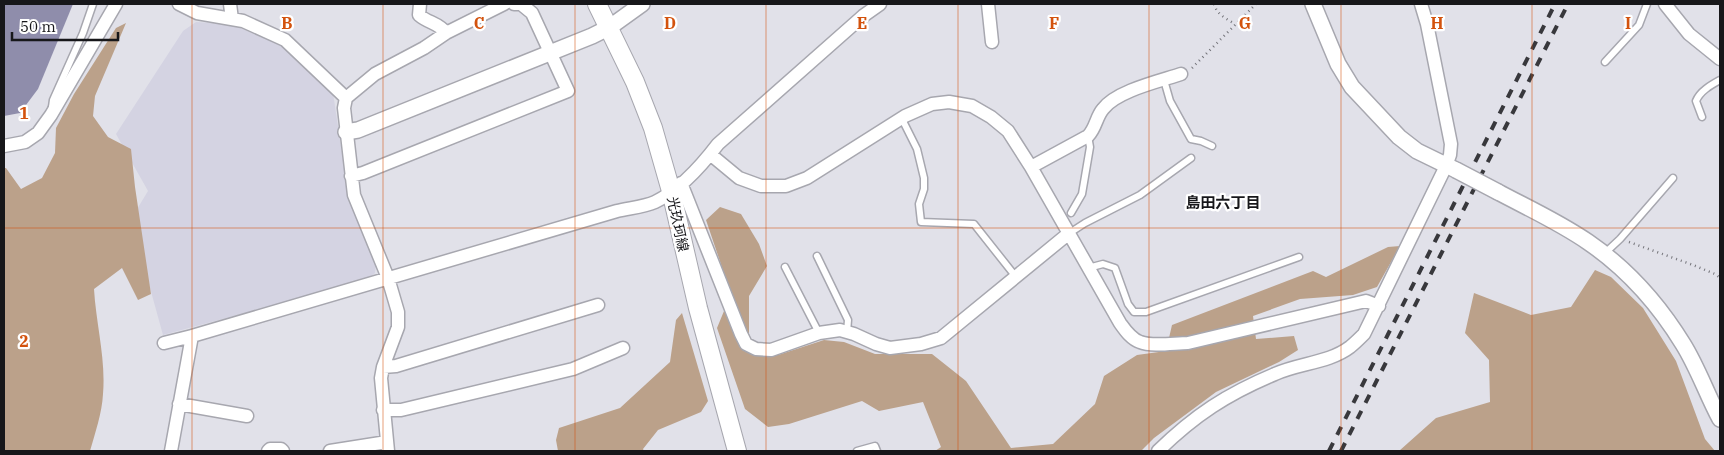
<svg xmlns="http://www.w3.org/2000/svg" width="1724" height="455" font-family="'IBM Plex Serif','Noto Sans JP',serif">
<rect width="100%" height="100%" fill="#e1e1e9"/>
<!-- built -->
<path fill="#d4d3e2" d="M196,22L231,24L282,46L333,93L347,186L376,263L375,273L367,280L163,335L131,219L148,191L116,134L183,31Z"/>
<!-- forest -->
<path fill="#bba18a" d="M126,23L95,96L93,116L108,137L131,149L135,187L151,294L138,300L122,268L94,289C96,324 106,359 103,394C102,413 95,433 90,451H4V168H6L21,189L42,178L55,153L56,128L74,94L116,28Z
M720,207L741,214L759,244L767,266L749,296V334L757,355H778L824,340L844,342L875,354H932L966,381L1011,448L1053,444L1095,404L1104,376L1137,355L1166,351L1172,325L1313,271L1326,277L1388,247L1400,246L1377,287L1353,295L1300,299L1253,316L1256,339L1294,336L1298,350L1279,362L1216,392L1154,438L1141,451H935L941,447L923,402L879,411L862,401L789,424L768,427L745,409L717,328L731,294L706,220Z
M1595,270L1611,277L1643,308L1676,361L1705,439L1715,451H1399L1436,418L1490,402L1489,360L1465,333L1474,293L1531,315L1571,307Z
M682,313L708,401L701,412L658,430L643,449L644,451H558L556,440L559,428L620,408L670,362L676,320Z"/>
<!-- water -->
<path fill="#8f8dab" d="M4,4H73L38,89L20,113L4,116Z"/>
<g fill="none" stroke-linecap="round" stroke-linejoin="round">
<defs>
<path id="service" d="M1605,62L1639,25L1647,4
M1164,80L1170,101L1191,139L1201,141L1212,146
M52,107L53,100L83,33L93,4
M1702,117L1696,101C1700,91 1711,85 1720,80
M902,119L917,149L924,178V189L919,204L921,222L974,224L1016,277
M1071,213L1082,194L1090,147L1088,136
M1068,234L1085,223L1140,195L1191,158
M1605,253L1620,239L1673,178
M817,256L848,320L847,332
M785,267L819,333
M1088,268L1103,264L1115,268L1128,304L1134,312H1146L1299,257
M857,451L875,446L877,451"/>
<path id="minor" d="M179,4L197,13L243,21L285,40L346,98L344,108L354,195L388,278L398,312V327L383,367L381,378L388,451
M230,4L232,19
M420,4L419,15C428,23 439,23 446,33
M988,4L992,42
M1665,4L1689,34L1720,59
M346,98L375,74L424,48L446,33L504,4
M4,146L25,142L38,133L51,115L116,4
M710,154L739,178L761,186H786L807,178L905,116L932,104L949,102L972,106L991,117L1008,131L1031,167L1120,323C1125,330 1131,339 1140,342C1152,347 1175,343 1188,343L1366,301L1379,306
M1031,167L1088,136C1096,128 1096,117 1103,109C1116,91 1160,81 1181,74
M351,176L363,173L568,91L532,13L521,4H514
M681,183L741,334L746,344L756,349L771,350L819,333L840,330L854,334L876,344L890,348L921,344L941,338L1068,234
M164,343L192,336L617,211C629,208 644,207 655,202C680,190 702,165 718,144L863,16L880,4
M383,367L396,366L598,305
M179,404L247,416
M383,410H401L573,369L623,348
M171,451L192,336
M268,451L270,449H281L283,451
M330,451L387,442
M1158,451C1195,415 1227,394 1275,374C1299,363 1329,363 1350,347C1355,343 1360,338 1364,334L1446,166L1450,155L1451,144L1427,24L1421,4"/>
<path id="tertiary" d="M1313,4L1338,64L1352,87L1399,137L1417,151L1456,170
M346,132L358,130L592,36L610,27L642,4
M1498,192C1528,208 1559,222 1588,242C1626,268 1659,305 1683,344C1698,368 1707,395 1720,419"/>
<path id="secondary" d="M597,4L635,82L653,128L671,191L698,308L737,451"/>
</defs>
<!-- service casing -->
<use href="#service" stroke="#a7a7af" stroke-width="9"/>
<!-- minor casing -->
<use href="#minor" stroke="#a7a7af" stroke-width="15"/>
<!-- tertiary casing -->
<use href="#tertiary" stroke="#a7a7af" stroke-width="18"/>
<!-- secondary casing -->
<use href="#secondary" stroke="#a7a7af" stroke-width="20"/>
<!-- path -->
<path stroke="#74747a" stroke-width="2.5" stroke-dasharray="1 4" stroke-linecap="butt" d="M1214,4C1217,15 1227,19 1235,24
M1192,68L1256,4
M1629,242L1693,265L1715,274L1720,278"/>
<!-- service -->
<use href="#service" stroke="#fff" stroke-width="6"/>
<!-- minor -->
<use href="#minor" stroke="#fff" stroke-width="12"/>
<!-- tertiary -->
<use href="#tertiary" stroke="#fff" stroke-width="15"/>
<!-- secondary -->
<use href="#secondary" stroke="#fff" stroke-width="18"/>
<!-- rail -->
<path stroke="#38383c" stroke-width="4" stroke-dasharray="9 9" stroke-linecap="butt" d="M1329,451L1555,4
M1341,451L1568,4"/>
<defs>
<path id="tertiary-bridge" d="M1456,170L1498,192"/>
</defs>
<!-- tertiary-bridge casing -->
<use href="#tertiary-bridge" stroke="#a7a7af" stroke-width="18" stroke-linecap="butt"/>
<!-- tertiary-bridge -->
<use href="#tertiary-bridge" stroke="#fff" stroke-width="15"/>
</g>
<!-- grid -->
<path fill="none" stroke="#d3520d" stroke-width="1" stroke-opacity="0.55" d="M192,4V451M383,4V451M575,4V451M766,4V451M958,4V451M1149,4V451M1341,4V451M1532,4V451M4,228H1720"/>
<g text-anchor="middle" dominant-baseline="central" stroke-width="4.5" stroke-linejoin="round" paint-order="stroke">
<!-- street labels -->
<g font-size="14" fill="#17171a" stroke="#fff">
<text transform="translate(678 224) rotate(78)">光玖珂線</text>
</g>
<!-- neighbourhood labels -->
<g font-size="15" font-weight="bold" fill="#17171a" stroke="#fff">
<text x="1223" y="202">島田六丁目</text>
</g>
</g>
<g font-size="16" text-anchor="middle" font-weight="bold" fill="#d3520d" stroke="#fff" stroke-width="4.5" stroke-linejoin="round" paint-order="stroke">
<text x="287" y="29">B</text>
<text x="479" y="29">C</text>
<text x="670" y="29">D</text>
<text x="862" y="29">E</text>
<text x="1054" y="29">F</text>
<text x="1245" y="29">G</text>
<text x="1437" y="29">H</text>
<text x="1628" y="29">I</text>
<text x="24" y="119">1</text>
<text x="24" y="347">2</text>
</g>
<!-- border -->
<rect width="1724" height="455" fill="none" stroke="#17171a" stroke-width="10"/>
<!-- scale -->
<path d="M12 32v8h106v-8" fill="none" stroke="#17171a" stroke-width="2.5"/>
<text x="20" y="32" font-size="15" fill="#17171a" stroke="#ffffff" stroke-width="4" paint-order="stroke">50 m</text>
</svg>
